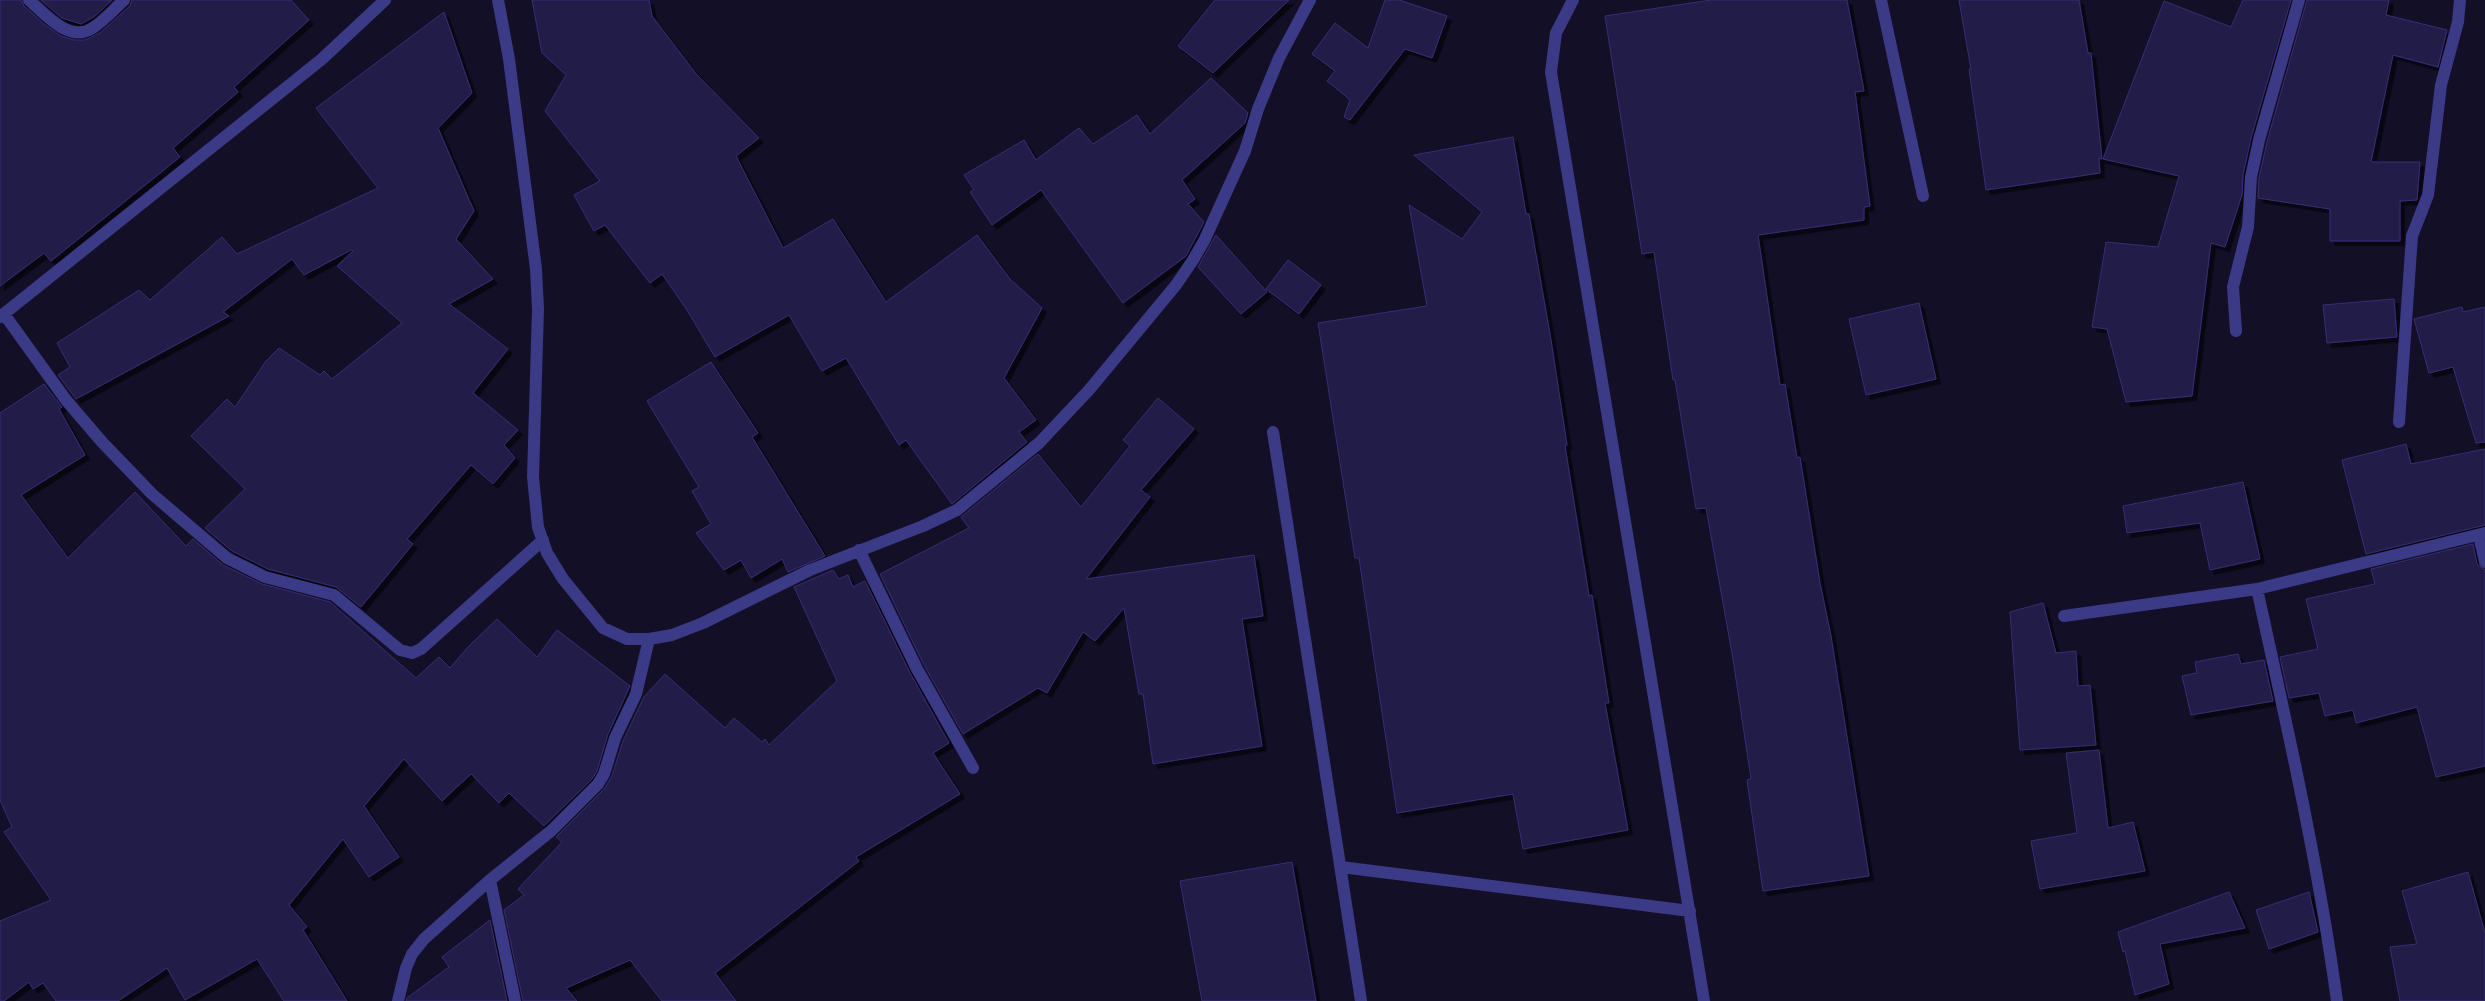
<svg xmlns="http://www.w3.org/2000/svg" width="2485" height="1001" font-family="'Public Sans',sans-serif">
<defs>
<filter id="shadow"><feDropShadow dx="4.5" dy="4.5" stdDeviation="0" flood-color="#0009"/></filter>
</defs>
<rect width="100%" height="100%" fill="#130f27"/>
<!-- building -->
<path fill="#231b48" stroke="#392d74" filter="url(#shadow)" d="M0,0H21L24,6L45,25L61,36L74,40H85L100,33L130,6L132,0H291L309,20L234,87L238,92L173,148L180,157L51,261L44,253L0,286Z
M41,0H112L95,16L81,24L62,18Z
M532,0H649L652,16L697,75L759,138L736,156L783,248L833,219L886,302L977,235L1010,279L1042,308L1004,378L1036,420L1019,432L1027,442L952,504L906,440L899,445L846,358L822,371L789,315L715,357L687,310L662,274L650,283L605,225L594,231L574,195L600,181L545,111L566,75L542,53Z
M1215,0H1289L1213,73L1178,46Z
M1385,0H1399L1447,16L1432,58L1405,49L1350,120L1344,117L1350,100L1327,81L1335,71L1312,54L1335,23L1368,48Z
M1711,0H1847L1864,91L1855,92L1870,206L1864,207V220L1758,235L1780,385L1785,384L1797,458L1800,457L1820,583L1831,636L1869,876L1763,891L1747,780L1751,779L1733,659L1706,508L1696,509L1675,380H1673L1654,252L1642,254L1605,16Z
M1959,0H2079L2088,53H2091L2102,159L2099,158L2100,173L1986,190L1969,69H1971Z
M2243,0H2291L2251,138L2243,175L2242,195L2225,247L2211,243L2192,396L2126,402L2107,329L2092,327L2106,242L2158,247L2179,176L2103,159L2164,1L2231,27Z
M2307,0H2389L2386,15L2447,30L2438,67L2393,55L2371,162H2420L2417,200L2400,201V241H2330V209L2258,198L2259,178L2267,142Z
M444,12L472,93L438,128L474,211L456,239L493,279L449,304L508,349L473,393L518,430L504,445L515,458L493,484L471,465L407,539L413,544L361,607L336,587L268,569L232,551L205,528L245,489L191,436L227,399L235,407L266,361L279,348L320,375L324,371L332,379L402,323L337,266L353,251L351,250L304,275L292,259L223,312L229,316L76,399L58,375L70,367L57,343L139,290L150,300L222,237L237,254L378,188L316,108Z
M1211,78L1248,113L1245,123L1182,180L1195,199L1188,204L1204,222L1186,256L1123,303L1041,190L992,225L970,192L974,190L964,175L1024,140L1036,160L1079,128L1093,144L1137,115L1150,134Z
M1513,137L1526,214H1529L1551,340L1567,445L1565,446L1589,596L1592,595L1609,703H1605L1628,830L1523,849L1513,794L1397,813L1359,558H1355L1318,323L1427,306L1409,205L1462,239L1482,212L1414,155Z
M1216,235L1267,292L1241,314L1198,267Z
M1288,260L1321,285L1299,314L1266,289Z
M2394,299L2397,337L2327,343L2323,305Z
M1919,303L1936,379L1866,395L1849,319Z
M2462,307L2463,312L2485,307V442L2476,443L2453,367L2429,373L2414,319Z
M711,362L758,433L752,437L825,556L788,572L782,559L751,578L741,560L724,570L696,533L711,524L692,491L699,487L647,401Z
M44,384L62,407L59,409L85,455L21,495L68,558L135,492L186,546L193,539L223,565L262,584L330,602L416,678L439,657L450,668L468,647L497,619L537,657L557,630L630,686L608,734L597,771L592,779L544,826L509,793L499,803L471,774L442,801L404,759L364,806L399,857L369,877L343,839L289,905L307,927L303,930L347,1001H284L257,959L185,1000L167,968L118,1001H56L43,983L33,989L29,982L4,1001H0V921L51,900L4,832L12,827L0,800V413Z
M1158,398L1194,429L1141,490L1150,497L1086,579L1254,555L1263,616L1242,619L1262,746L1153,764L1143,694H1139L1124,608L1095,641L1083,632L1047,693L1038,688L963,734L924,665L880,574L969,528L961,517L1038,454L1081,507L1130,446L1123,440Z
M2406,444L2411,464L2485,449V525L2366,554L2342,460Z
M2243,482L2260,559L2210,570L2200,523L2127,533L2123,506Z
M2473,544L2477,564L2485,570V766L2436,777L2417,707L2356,723L2353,710L2325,716L2319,693L2289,698L2280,657L2318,649L2306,599L2375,584L2371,569Z
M833,570L839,579L848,575L853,587L865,581L910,673L949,743L933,753L960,794L856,857L859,861L715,973L736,1001H662L630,960L566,988L577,1001H523L504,910L524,895L518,889L562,842L556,837L605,788L612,776L623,741L644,697L665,674L725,728L734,718L762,742L765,739L769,745L837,681L794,587Z
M2043,603L2056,653L2076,651L2078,686L2090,685L2096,745L2020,750L2010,612Z
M2238,654L2241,664L2264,660L2273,701L2191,715L2182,676L2197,673L2195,662Z
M2099,750L2108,828L2133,822L2145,871L2040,889L2031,841L2077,833L2066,753Z
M1292,862L1316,1001H1202L1180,881Z
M2468,872L2485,933V1001H2400L2390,947L2417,944L2402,891Z
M2229,892L2245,928L2160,944L2169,984L2135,995L2125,951L2123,952L2118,932Z
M2309,892L2318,932L2269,949L2256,910Z
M490,920L507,1001H406L407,998L449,967L442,957Z"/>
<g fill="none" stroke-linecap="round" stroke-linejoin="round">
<!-- minor -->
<path stroke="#3b3a86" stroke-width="12" d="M29,0C45,14 68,42 91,29C103,22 114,9 124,0
M498,0L509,59L536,269L538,309L533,477L538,527L547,553L563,579L603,628L627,639H649L672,635L703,623L810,570L923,526L957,510L1039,443L1089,390L1176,285L1193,260L1204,241L1245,151L1258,109L1279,58L1310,0
M1573,0L1556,33L1551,72L1704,1001
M1881,0L1923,196
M4,314L66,400L102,442L152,494L227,558L265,577L334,595L400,650L412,653L421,649L543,540
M0,317L322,59L385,0
M2236,331L2233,287L2248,227L2251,177L2259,140L2299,0
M2399,422L2412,236L2428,195L2441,85L2458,22L2460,0
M1273,432L1361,1001
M2479,535L2485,562
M859,550L917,669L973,768
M2257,589C2287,726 2318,862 2337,1001
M2064,616L2257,589L2485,533
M1341,867L1690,911
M490,880L515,1001
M398,1001L406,968L412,954L424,939L490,880L551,831L598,784L604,774L615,738L636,694L649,639"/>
</g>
</svg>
